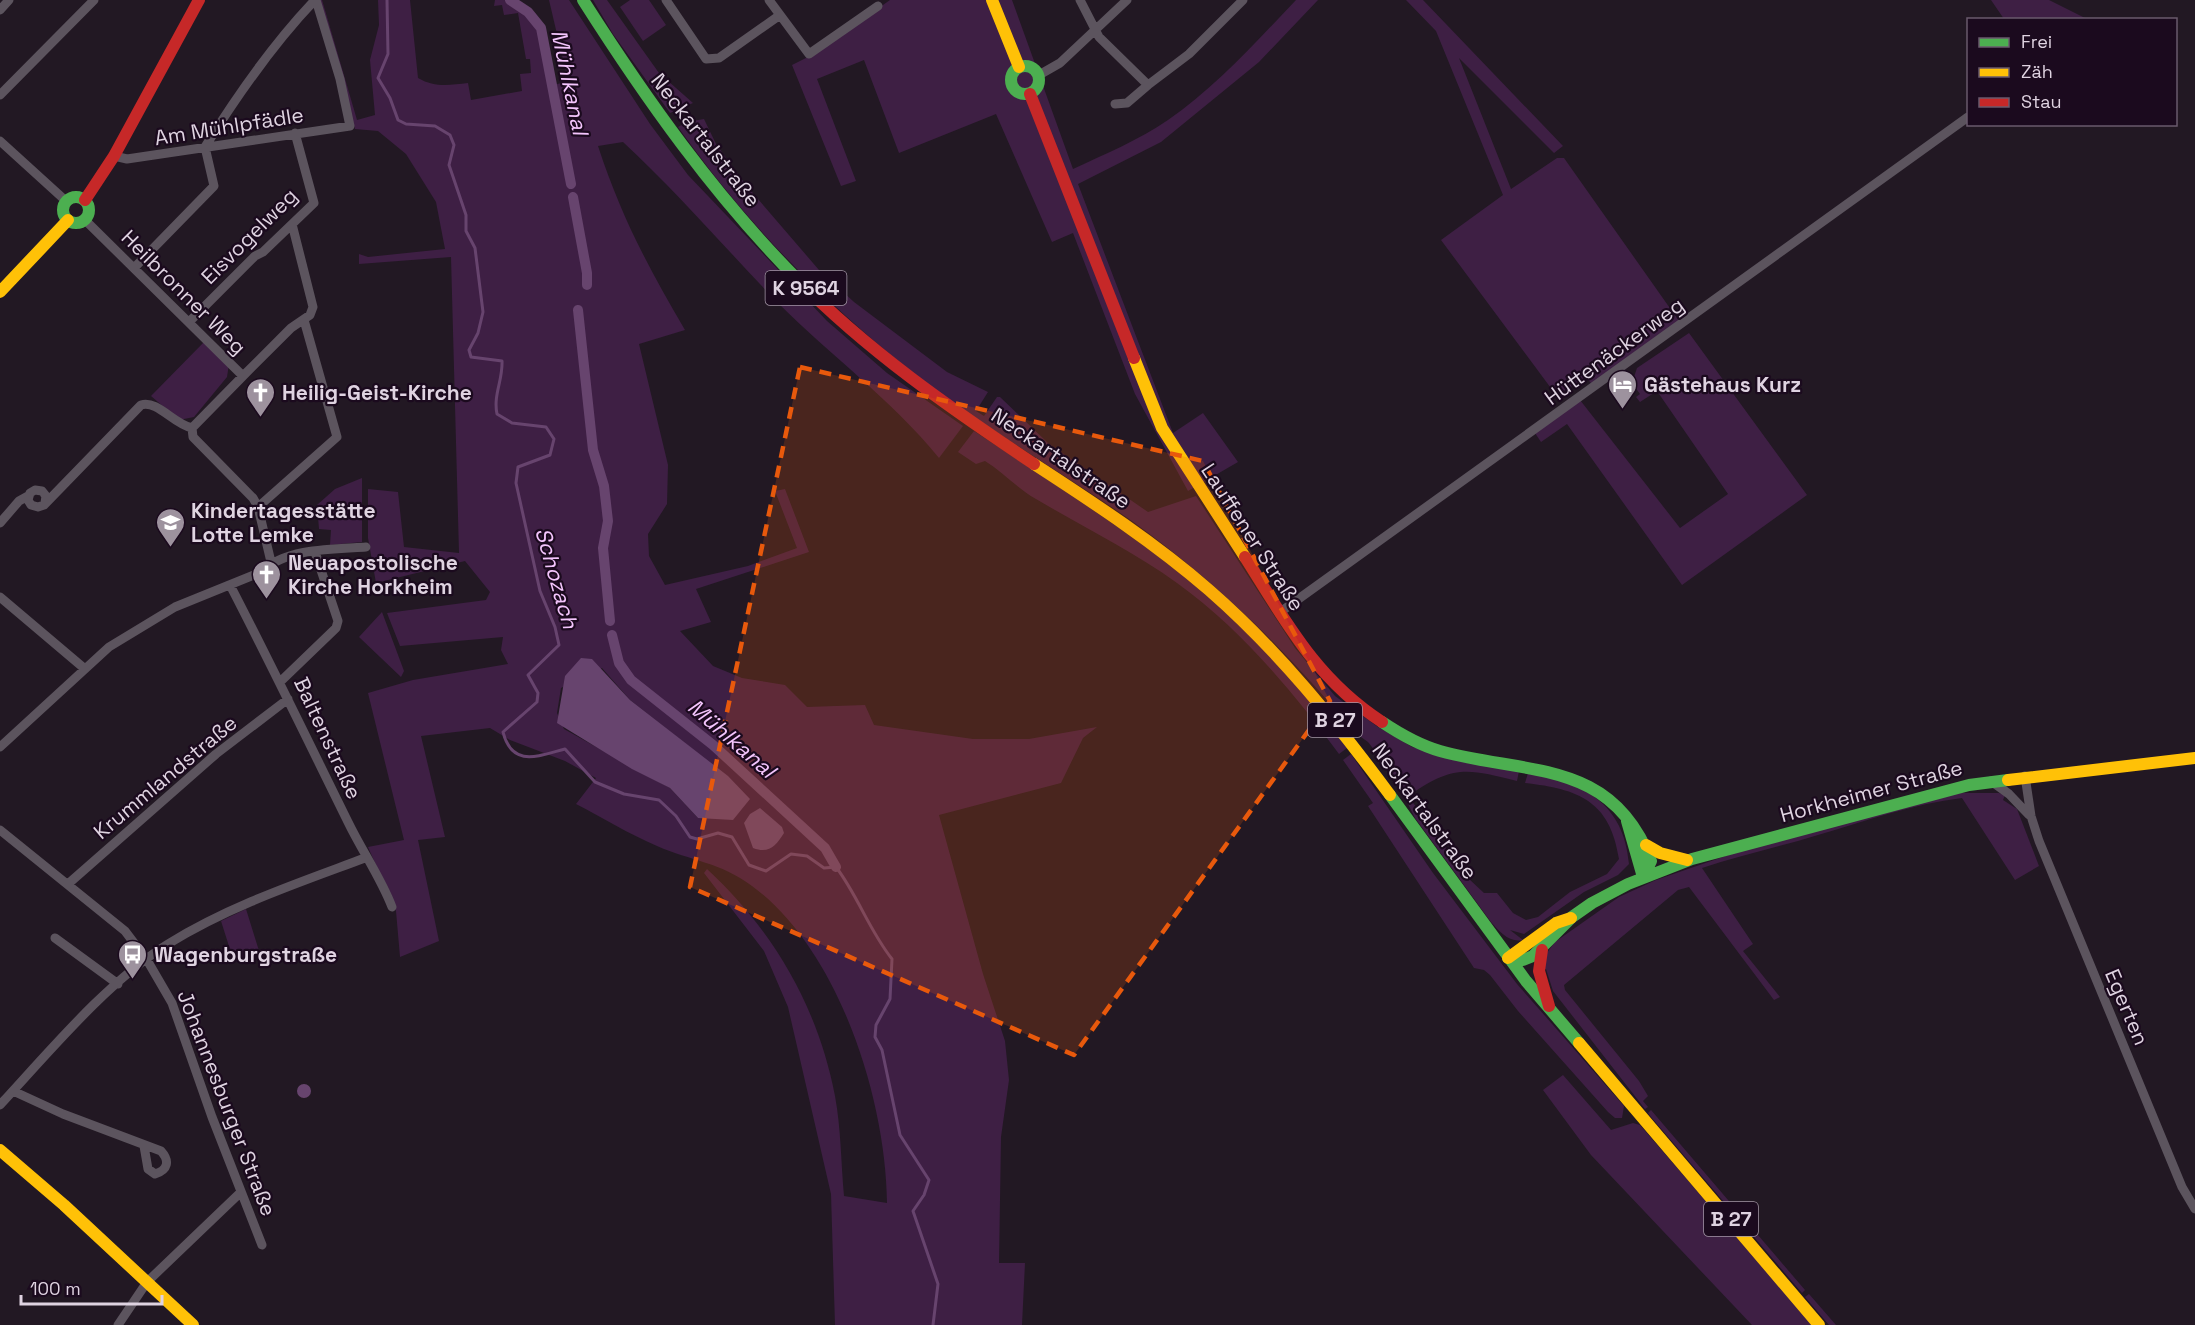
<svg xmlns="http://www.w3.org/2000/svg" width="2195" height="1325" font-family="'Space Grotesk',sans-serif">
<rect width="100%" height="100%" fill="#221823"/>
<!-- green -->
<path fill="#3e1f44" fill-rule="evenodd" d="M318,0H322L357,120L375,115L370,60L379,25L378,0H410L418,78C435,88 450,85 468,83L471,100L522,91L520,74L531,73L530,59H526L518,13L504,15L502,5L494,6L495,0C500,0 509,0 514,0C547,10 548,57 554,85L568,81L549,0H569L650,124L688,175L827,321L887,373L963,426L939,458C892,400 831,356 778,303C726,249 678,193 623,142L598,146C621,216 648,267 685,330L639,344L668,465L667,504L648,534L649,556L665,585L748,566L797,548L775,491L785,489L809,552L696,589L711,622L680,631L713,666L742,678L785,685L807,707L865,705L874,725L973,739H1029L1097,727L1083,738L1061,783L939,815L983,974L1005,1041L1009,1080L1001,1137L999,1263H1025L1022,1325H835L831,1194L788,1007L764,951L704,873L707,869C773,930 818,1007 835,1096C841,1128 841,1163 844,1196L887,1203C886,1099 839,950 752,886C720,862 691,861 657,846C629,834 603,818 576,804L596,778L565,761L510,740L490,728L421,736L445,837L418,840L439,941L400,957L396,911L368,847L404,840L368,693L413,680L508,664L501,650L503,637L400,646L387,613L486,600L490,592L465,561L376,583L368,538V489L398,492L404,547L459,553L451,257L359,264V254L368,257L445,249L436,202L406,154L378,131L355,129ZM602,668L630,700L728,777L698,818L670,788L564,729L557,713L561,688Z
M593,0H607L659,73L693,103L670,113L613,34Z
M630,0H649L666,25L643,41L620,7Z
M890,0H1012L1073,169C1105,154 1139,140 1168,120C1216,87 1256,42 1296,0H1318L1259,62L1161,142L1078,184L1173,433L1203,413L1238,462L1188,491L1135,394L1073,233L1052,242L996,114L899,153L864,60L817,79L856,181L841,186L792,65L814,54Z
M1406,0H1423L1563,146L1554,153L1459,58L1511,189L1557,158H1564L1679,321L1593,386L1587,378L1556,395L1441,240L1503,195L1436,31Z
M1991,0H2049L2087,19H2004Z
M704,119L716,144L746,185L819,270L854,302L947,372L988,392L976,411L984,416L997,397H1000L1048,443L1148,512L1196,496L1295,648L1335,696L1378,727L1412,747L1519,771L1517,781C1466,768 1453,765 1408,796L1469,879L1484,893H1497L1513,913L1526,920L1538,917L1570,892L1607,874L1619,859C1610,801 1579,789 1525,783L1528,773C1583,782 1624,803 1629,864L1618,875L1584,892L1524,934L1510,930L1523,940C1509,943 1500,932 1491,922L1415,818L1393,774L1368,742L1354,732C1289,652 1215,581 1132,521C1059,470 981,426 911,371C822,301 744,220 678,127L687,122Z
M1689,333L1807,495L1682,585L1567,424L1541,442L1535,433L1580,400L1680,528L1728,494L1657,391L1640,402L1636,397L1640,394L1632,383L1637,368Z
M205,341L229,364L227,377L194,417L179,420L151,396Z
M974,431C1031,469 1089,506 1144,546C1221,602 1290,671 1347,748L1339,754C1292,691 1241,629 1177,583C1133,551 1083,527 1036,499C1018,489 1003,472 985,461L976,464L958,452Z
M362,478V542L330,545L331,530L319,529L317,505L335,489Z
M382,612L404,671L401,677L359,637Z
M1351,754L1433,873L1517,984L1624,1106L1622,1118H1615L1608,1112L1518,1011L1490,975L1484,970L1474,968L1368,806L1373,803L1343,760Z
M1960,793H1999L2005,795L2003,800L2017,809L2039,866L2015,880L1962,798C1913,804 1865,821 1818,835C1779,847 1741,855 1702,868L1753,944L1743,951L1780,997L1774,1000L1689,887L1678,890L1564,985L1565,990L1639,1081L1648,1096L1643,1101L1648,1107L1645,1109L1553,991L1546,969H1543L1546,954L1555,942L1619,897L1656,880L1749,848Z
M246,909L260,954L234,962L221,921Z
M1563,1075L1611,1130L1633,1123L1640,1125L1813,1325H1752L1591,1155L1543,1090Z
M1651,1110L1805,1290L1802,1293L1651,1117L1648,1113Z
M1809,1294L1836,1325H1829L1805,1297Z"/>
<!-- water -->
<path fill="#67446e" d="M581,658L592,659L630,700L728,776L750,799L733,820L698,818L670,788L632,769L557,723L565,676Z
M760,808L782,827L784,833C776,846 769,854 753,848L744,823L750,814Z
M297 1091a7 7 0 1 1 14 0a7 7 0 1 1-14 0Z"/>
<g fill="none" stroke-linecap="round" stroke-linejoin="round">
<!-- stream -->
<path stroke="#67446e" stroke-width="3" d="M387,0L388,54L378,78L390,98L398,120L406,124L435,126L450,135L454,145L449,165L466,215V231L475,248L483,312L478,333L469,350L471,357L502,361C503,380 493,395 497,414L512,423L546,427L554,439L550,455L518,467L516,483L540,591L555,627L559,645L528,675L538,693L537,702L503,732C512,768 538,756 565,749L595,782L624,794L659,800L676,816L690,837L697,839L718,833L732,837L749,865L766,871L791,854L807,856L824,868L836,867C858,896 869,930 892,959L890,999L876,1025L875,1037L882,1050L900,1135L929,1180L924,1195L913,1211L938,1284L933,1325"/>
<!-- canal -->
<path stroke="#67446e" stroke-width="10" d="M510,0L528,12L541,28L571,184
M573,197L587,273V285
M578,310L593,450L604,486L608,521L603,548L610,621
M612,635L619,663L631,680L713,745L825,848L836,867"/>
<!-- street -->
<path stroke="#5c545e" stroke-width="9" d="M666,0L706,59L719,58L780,15
M769,0L809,54L878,6
M1080,0L1099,37L1148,85L1189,54L1243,0
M0,10L9,0
M1039,75L1060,63L1127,0
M0,95L94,0
M1115,104L1127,103L1148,85
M0,141L66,201
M114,156L127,159L350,126L340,79L316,0
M85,220L243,376L192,428L193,437L253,498L258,507L271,562
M134,268L214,186L205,147C238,94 272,45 315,0
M190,321L255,256L263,252L314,203L295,133
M243,376L291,328L310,315L313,307L292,224
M45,503L46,496L42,491L35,490L30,493L28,500L31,505L38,507L44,505L141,405C158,400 173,424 192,428
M258,507L337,437L304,320
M0,523L19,501L28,496
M230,585C271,664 309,743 348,822C362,851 381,878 392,907
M0,597L85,669
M1279,613L1968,117
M281,681L336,628L338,621L315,552
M0,747L109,647L175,607L261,572C286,548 333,549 366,547
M2025,776L2031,816L2039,841L2182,1187L2195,1209
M1991,781L2009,794L2029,815
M0,830L125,931L147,960L172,1003L212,1117L262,1245
M68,884L216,754L288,699
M55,938L118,984
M13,1091L63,1114L161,1151C170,1161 168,1170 155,1174L148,1169L144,1146
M0,1105C49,1052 108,981 168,944C229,906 298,883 365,858
M118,1325L147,1282L241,1192"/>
<!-- fast -->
<path stroke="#4caf50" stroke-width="12" d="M583,0C646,99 714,195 797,279
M1011 80a14 14 0 1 1 28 0a14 14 0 1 1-28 0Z
M63 210a13 13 0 1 1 26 0a13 13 0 1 1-26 0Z
M1382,722C1400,734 1419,745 1440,751C1526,775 1612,758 1651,861L1643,877
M1390,795L1526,981L1579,1043
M1627,821L1643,877
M1508,958L1523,960L1533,956L1572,917L1592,903L1628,884L1692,859L1969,785L2008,780"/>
<!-- slow -->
<path stroke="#ffc107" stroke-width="12" d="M992,0L1019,67
M0,292L68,220
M1134,358L1162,428L1245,557
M1034,464C1094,503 1155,543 1209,590C1279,651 1335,721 1390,795
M2008,780L2195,758
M1646,845L1660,853L1687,860
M1508,958L1556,923L1571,918
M1579,1043L1819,1325
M0,1150L64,1205L193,1325"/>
<!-- jam -->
<path stroke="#c62828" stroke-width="12" d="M1030,94L1134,358
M85,200L114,156L199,0
M797,279C868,351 950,408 1034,464
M1245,557C1286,622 1316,679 1382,722
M1542,950L1539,971L1549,1006"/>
</g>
<!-- marked area -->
<path fill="#e8590c" fill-opacity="0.2" stroke="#e8590c" stroke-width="4.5" stroke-dasharray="12 8" stroke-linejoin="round" d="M800,367L1203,461L1330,701L1074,1055L690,887Z"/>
<!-- icons -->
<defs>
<symbol id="hotel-pin" viewBox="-11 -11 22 30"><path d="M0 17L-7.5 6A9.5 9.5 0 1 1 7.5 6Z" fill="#9d929e" stroke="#1b0a1e"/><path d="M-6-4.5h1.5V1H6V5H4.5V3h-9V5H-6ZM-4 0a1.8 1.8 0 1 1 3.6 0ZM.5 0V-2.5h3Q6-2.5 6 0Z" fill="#fff"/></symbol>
<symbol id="church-pin" viewBox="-11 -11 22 30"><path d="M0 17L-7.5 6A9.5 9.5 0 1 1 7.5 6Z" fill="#9d929e" stroke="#1b0a1e"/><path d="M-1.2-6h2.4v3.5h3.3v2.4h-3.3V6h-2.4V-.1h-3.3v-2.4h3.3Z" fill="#fff"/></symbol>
<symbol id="school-pin" viewBox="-11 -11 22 30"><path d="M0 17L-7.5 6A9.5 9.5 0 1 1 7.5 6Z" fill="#9d929e" stroke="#1b0a1e"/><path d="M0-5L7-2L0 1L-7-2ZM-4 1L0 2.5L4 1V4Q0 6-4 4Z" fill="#fff"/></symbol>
<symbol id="bus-pin" viewBox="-11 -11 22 30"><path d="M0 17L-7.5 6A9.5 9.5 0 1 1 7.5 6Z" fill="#9d929e" stroke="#1b0a1e"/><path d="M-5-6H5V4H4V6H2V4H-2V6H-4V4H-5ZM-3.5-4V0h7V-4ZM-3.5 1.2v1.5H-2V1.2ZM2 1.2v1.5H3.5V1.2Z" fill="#fff"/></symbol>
</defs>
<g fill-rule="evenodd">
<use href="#hotel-pin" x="1606" y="368" width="33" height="45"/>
<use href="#church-pin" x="244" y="376" width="33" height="45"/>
<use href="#school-pin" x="154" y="506" width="33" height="45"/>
<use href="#church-pin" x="250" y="558" width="33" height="45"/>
<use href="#bus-pin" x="116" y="938" width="33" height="45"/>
</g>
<g text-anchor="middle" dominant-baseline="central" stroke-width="4.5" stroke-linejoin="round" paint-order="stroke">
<!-- shield labels -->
<g fill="#1b0a1e" stroke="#a497a6" stroke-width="1.5">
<rect x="765.5" y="271" width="81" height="34" rx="4.5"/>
<rect x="1308" y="703" width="54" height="34" rx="4.5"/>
<rect x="1704" y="1202" width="54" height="34" rx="4.5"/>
</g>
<g font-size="20" font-weight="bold" fill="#dfd3e1">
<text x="806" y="288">K 9564</text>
<text x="1335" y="720">B 27</text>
<text x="1731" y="1219">B 27</text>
</g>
<!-- street labels -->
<g font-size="21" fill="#dfd3e1" stroke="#1b0a1e">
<text transform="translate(229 126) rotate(-9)">Am Mühlpfädle</text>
<text transform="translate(706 140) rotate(52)">Neckartalstraße</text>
<text transform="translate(249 236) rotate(-45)">Eisvogelweg</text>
<text transform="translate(184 292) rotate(45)">Heilbronner Weg</text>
<text transform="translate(1614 351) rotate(-36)">Hüttenäckerweg</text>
<text transform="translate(1061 458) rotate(34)">Neckartalstraße</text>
<text transform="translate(1253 537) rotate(57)">Lauffener Straße</text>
<text transform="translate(328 738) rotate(65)">Baltenstraße</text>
<text transform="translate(165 777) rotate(-40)">Krummlandstraße</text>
<text transform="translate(1871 791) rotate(-15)">Horkheimer Straße</text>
<text transform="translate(1425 811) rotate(54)">Neckartalstraße</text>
<text transform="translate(2127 1007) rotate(67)">Egerten</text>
<text transform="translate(227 1103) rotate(69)">Johannesburger Straße</text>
</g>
<!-- poi labels -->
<g font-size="21" font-weight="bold" fill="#dfd3e1" stroke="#1b0a1e" text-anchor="start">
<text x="1644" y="384">Gästehaus Kurz</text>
<text x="282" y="392">Heilig-Geist-Kirche</text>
<text x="191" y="510">Kindertagesstätte<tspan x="191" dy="24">Lotte Lemke</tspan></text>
<text x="288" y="562">Neuapostolische<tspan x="288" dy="24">Kirche Horkheim</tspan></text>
<text x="154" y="954">Wagenburgstraße</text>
</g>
<!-- water labels -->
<g font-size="22" font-style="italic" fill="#f4c5fd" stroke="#1b0a1e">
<text transform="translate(570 82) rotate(78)">Mühlkanal</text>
<text transform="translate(557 578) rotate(74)">Schozach</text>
<text transform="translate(732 738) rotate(41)">Mühlkanal</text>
</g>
</g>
<!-- legend -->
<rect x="1967" y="18" width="210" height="108" fill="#1b0a1e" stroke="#695a6c" stroke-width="1.5"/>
<rect x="1979" y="38" width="30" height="9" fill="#4caf50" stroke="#695a6c" stroke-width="1.5"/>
<text x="2021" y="48" font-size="18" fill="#dfd3e1">Frei</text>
<rect x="1979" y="68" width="30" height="9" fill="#ffc107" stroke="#695a6c" stroke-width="1.5"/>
<text x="2021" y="78" font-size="18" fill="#dfd3e1">Zäh</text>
<rect x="1979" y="98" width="30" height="9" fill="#c62828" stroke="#695a6c" stroke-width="1.5"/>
<text x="2021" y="108" font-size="18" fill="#dfd3e1">Stau</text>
<!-- scale -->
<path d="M21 1295v9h141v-9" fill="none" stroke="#dfd3e1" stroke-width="3"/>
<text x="30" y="1295" font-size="18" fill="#dfd3e1" stroke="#1b0a1e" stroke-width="4.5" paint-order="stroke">100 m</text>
</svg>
